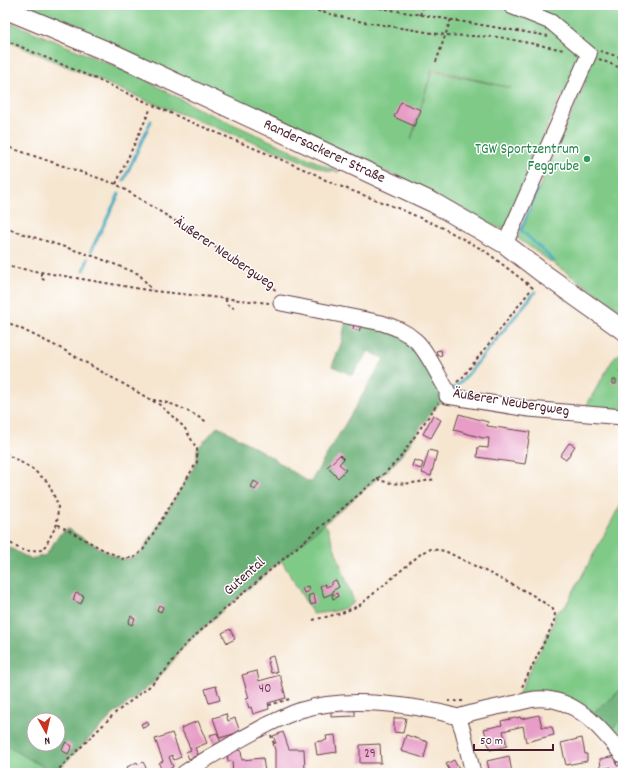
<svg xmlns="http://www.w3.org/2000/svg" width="628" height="778" font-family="Dekko,sans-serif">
<rect width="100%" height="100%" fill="#fff"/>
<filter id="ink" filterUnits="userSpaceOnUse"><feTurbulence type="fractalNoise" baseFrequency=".025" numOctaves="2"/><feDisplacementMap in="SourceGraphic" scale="8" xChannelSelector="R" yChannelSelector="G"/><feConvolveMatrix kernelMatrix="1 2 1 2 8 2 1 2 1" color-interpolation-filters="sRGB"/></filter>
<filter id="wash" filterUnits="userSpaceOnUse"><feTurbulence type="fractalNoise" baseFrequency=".012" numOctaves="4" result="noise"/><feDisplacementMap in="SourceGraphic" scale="16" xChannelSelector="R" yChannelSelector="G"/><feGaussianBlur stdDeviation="0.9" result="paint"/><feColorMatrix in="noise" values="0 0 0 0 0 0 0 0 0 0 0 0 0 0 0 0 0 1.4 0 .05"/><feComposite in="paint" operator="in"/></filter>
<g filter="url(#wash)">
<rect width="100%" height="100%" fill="#f6e6d0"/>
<!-- green -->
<path fill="#80ca88" stroke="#65745a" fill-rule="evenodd" d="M16,5H623V312L517,238L586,81L574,84L559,99L506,228H499L400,178ZM432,69L511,88L432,71L411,140Z
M5,20L140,77L195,107L339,172L328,171L150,102L5,40Z
M623,348V411L585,408L612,361Z
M623,500V688L588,717L517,697L554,622L555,613L565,607Z
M324,524L327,527L354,602C344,612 326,612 313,614L281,560Z
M623,718V754L606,735Z
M5,745L49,770L48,773H5Z"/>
<!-- forest -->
<path fill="#68ae74" stroke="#596650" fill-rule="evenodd" d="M347,316L408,334L447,396C419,420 408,458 377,479L220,613L184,646L165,671L150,686L114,714L55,773H50L49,770L5,745V545L30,559L46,555L59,535L68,529C78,535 115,559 124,559C132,560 138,555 143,550L197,462V449L218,426L268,455L310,483L384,359L369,351L352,375L332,366L341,344ZM34,720H58V744H34Z
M623,688V718L606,735L588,717Z"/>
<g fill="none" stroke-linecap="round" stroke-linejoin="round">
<!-- stream -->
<path stroke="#3ea8be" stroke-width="3" d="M124,180L151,121
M538,189L521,230L554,261
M91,251L119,194
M84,270L88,259
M453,389L464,379L535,292"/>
</g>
<g id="blocks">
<!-- building -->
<path fill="#e79dc6" d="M401,102L421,110L414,126L394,117Z
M354,324L361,326L359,331L353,329Z
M441,350L442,355L438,356L436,351Z
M621,367L623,368V375L619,373Z
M612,380H616V384H612Z
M459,414L488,422L487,426L530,432L525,464L477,457L478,447L488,448L489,438H483L454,430Z
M433,415L441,420L431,438L423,434Z
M569,443L575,446L566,460L560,456Z
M429,450L437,452L431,476L422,473Z
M340,455L344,459L339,464L346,470L338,478L327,467Z
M414,460L423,463L421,469L412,466Z
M254,481L259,484L255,490L251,487Z
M336,580L339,587L332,591L333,593L324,597L320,586L325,584L326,587L331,585V582Z
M308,586L309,591L304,593L302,588Z
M76,593L84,596L81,604L73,600Z
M337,593L338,597L333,599L332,595Z
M313,594L316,603L311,605L308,596Z
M159,605L163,607L161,612L157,610Z
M131,616L135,619L132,625L128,623Z
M230,629L235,639L227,643L222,633Z
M273,656L277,672L271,673L267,658Z
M257,671L259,681L280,675L286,698L268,703L269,709L253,714L251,707L249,708L246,699L249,698L242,675Z
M216,686L220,700L209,703L205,689Z
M355,708V716L331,717V709Z
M226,714L228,721L235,718L240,732L220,738L213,718Z
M539,715L542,727H552L554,735L526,742L523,726L503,731L507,746L490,750L484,729L502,725L501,721L520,717L521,719Z
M394,718H406L403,733L394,732Z
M147,721L149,725L143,728L141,724Z
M198,721L207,743L195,748L198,755L189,759L186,752L191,750L181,728Z
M283,732L289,749H304L305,771L275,772V750L273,744L276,743L273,736Z
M172,733L181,757L174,760L172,755L169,757L173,767L162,772L159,763L163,761L155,739Z
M217,733L221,743L214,745L210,735Z
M335,735L337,752L317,755L315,742L327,740L326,736Z
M406,735L428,742L424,758L401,751Z
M582,738L585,754H587V761L566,765L561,743Z
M66,742L72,746L68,754L61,750Z
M380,744L381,763H360V745Z
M241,750L242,760L263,758L265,773H233L232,761L228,762L227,751Z
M509,756L512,773H490L487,761Z
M615,756L617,766L621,765L622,773H612L611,767L601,769L600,759Z
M454,760L457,766H458L461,771L456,773H451L446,764Z
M137,762L138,765L143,762L149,773H121L128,770L127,767Z"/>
</g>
</g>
<g filter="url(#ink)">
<use href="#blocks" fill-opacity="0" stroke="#643d44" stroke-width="1"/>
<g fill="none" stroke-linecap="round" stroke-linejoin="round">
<defs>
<path id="minor" d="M505,244L589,54L551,22L511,6
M281,303L382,323C394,327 405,331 415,340C427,350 438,376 447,390V396L529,409L623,417
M458,717C475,711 493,708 511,704C519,703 527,700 535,699C574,695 602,729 623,756
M458,717L463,731L473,773
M184,773C210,756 237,741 265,726C277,720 289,714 301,710C346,696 414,704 458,717"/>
<path id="major" d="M5,9L116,55L434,203L505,244L544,274L623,330"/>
</defs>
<!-- minor casing -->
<use href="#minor" stroke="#643d44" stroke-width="17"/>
<!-- major casing -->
<use href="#major" stroke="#643d44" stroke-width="21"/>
<!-- path -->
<path stroke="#643d44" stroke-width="2" stroke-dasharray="3 3" stroke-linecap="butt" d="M294,5L358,21L445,35L499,37L564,50
M362,5L548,36
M420,15L424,5
M5,40L96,79L179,117L275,157L315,174L329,182L400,209L443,228L485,251L533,288
M600,51L623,58
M599,59L623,69
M436,62L451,19
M5,146L116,184L204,239L277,291
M116,184L150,110
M5,228L96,257L139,274L152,290
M5,266L153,291L269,303
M41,273V278L46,281
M226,299V304L234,308
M5,321L62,349L160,405L184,427L197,449V462L143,550L135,557L123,559L98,547L57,524
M457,382L462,378L533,287
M153,400C173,402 190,412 207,422
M5,453L31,468L48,482L58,505L57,524L46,545L41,550L27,551L20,549L5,540
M377,479C396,487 416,483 435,479
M313,620L342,613L360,605L423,552L431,549L445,551L531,594L552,608L555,613L554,622L521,689
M448,701H464
M269,705L290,699V700
M271,735L274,744
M55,773L114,714L150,686L165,671L184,646L220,613L377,479L385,473L399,459L438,403"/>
<!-- minor -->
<use href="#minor" stroke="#fff" stroke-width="15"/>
<!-- major -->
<use href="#major" stroke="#fff" stroke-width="19"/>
</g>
</g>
<!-- markers -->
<circle fill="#2e9e5b" stroke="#fff" stroke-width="1.5" cx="587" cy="159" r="4"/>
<g text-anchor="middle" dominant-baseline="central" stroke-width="3" stroke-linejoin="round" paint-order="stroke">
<!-- number labels -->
<g font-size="13" fill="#713e52">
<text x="265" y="689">40</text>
<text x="370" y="754">29</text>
</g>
<!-- leisure labels -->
<g font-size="15" fill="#27864d" stroke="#fff" text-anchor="end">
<text x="579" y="150">TGW Sportzentrum<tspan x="579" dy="17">Feggrube</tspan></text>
</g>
<!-- street labels -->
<g font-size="15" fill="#4a1f2b" stroke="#fff">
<text transform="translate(324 152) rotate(25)">Randersackerer Straße</text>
<text transform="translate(224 254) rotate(34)">Äußerer Neubergweg</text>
<text transform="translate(511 403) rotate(9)">Äußerer Neubergweg</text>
<text transform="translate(245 577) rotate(-41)">Gutental</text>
</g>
</g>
<!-- margin -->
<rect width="628" height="778" fill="none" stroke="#fff" stroke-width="20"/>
<!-- north arrow -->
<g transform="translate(46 732) rotate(172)"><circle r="19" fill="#ffffff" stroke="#b7a5aa"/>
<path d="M0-3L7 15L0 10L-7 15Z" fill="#c8321e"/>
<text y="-6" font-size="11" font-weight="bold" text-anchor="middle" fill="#4a1f2b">N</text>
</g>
<!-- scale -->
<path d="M474 744v6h79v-6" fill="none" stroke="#4a1f2b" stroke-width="2"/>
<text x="480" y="744" font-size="12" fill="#4a1f2b" stroke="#ffffff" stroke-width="3" paint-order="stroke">50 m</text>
</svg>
